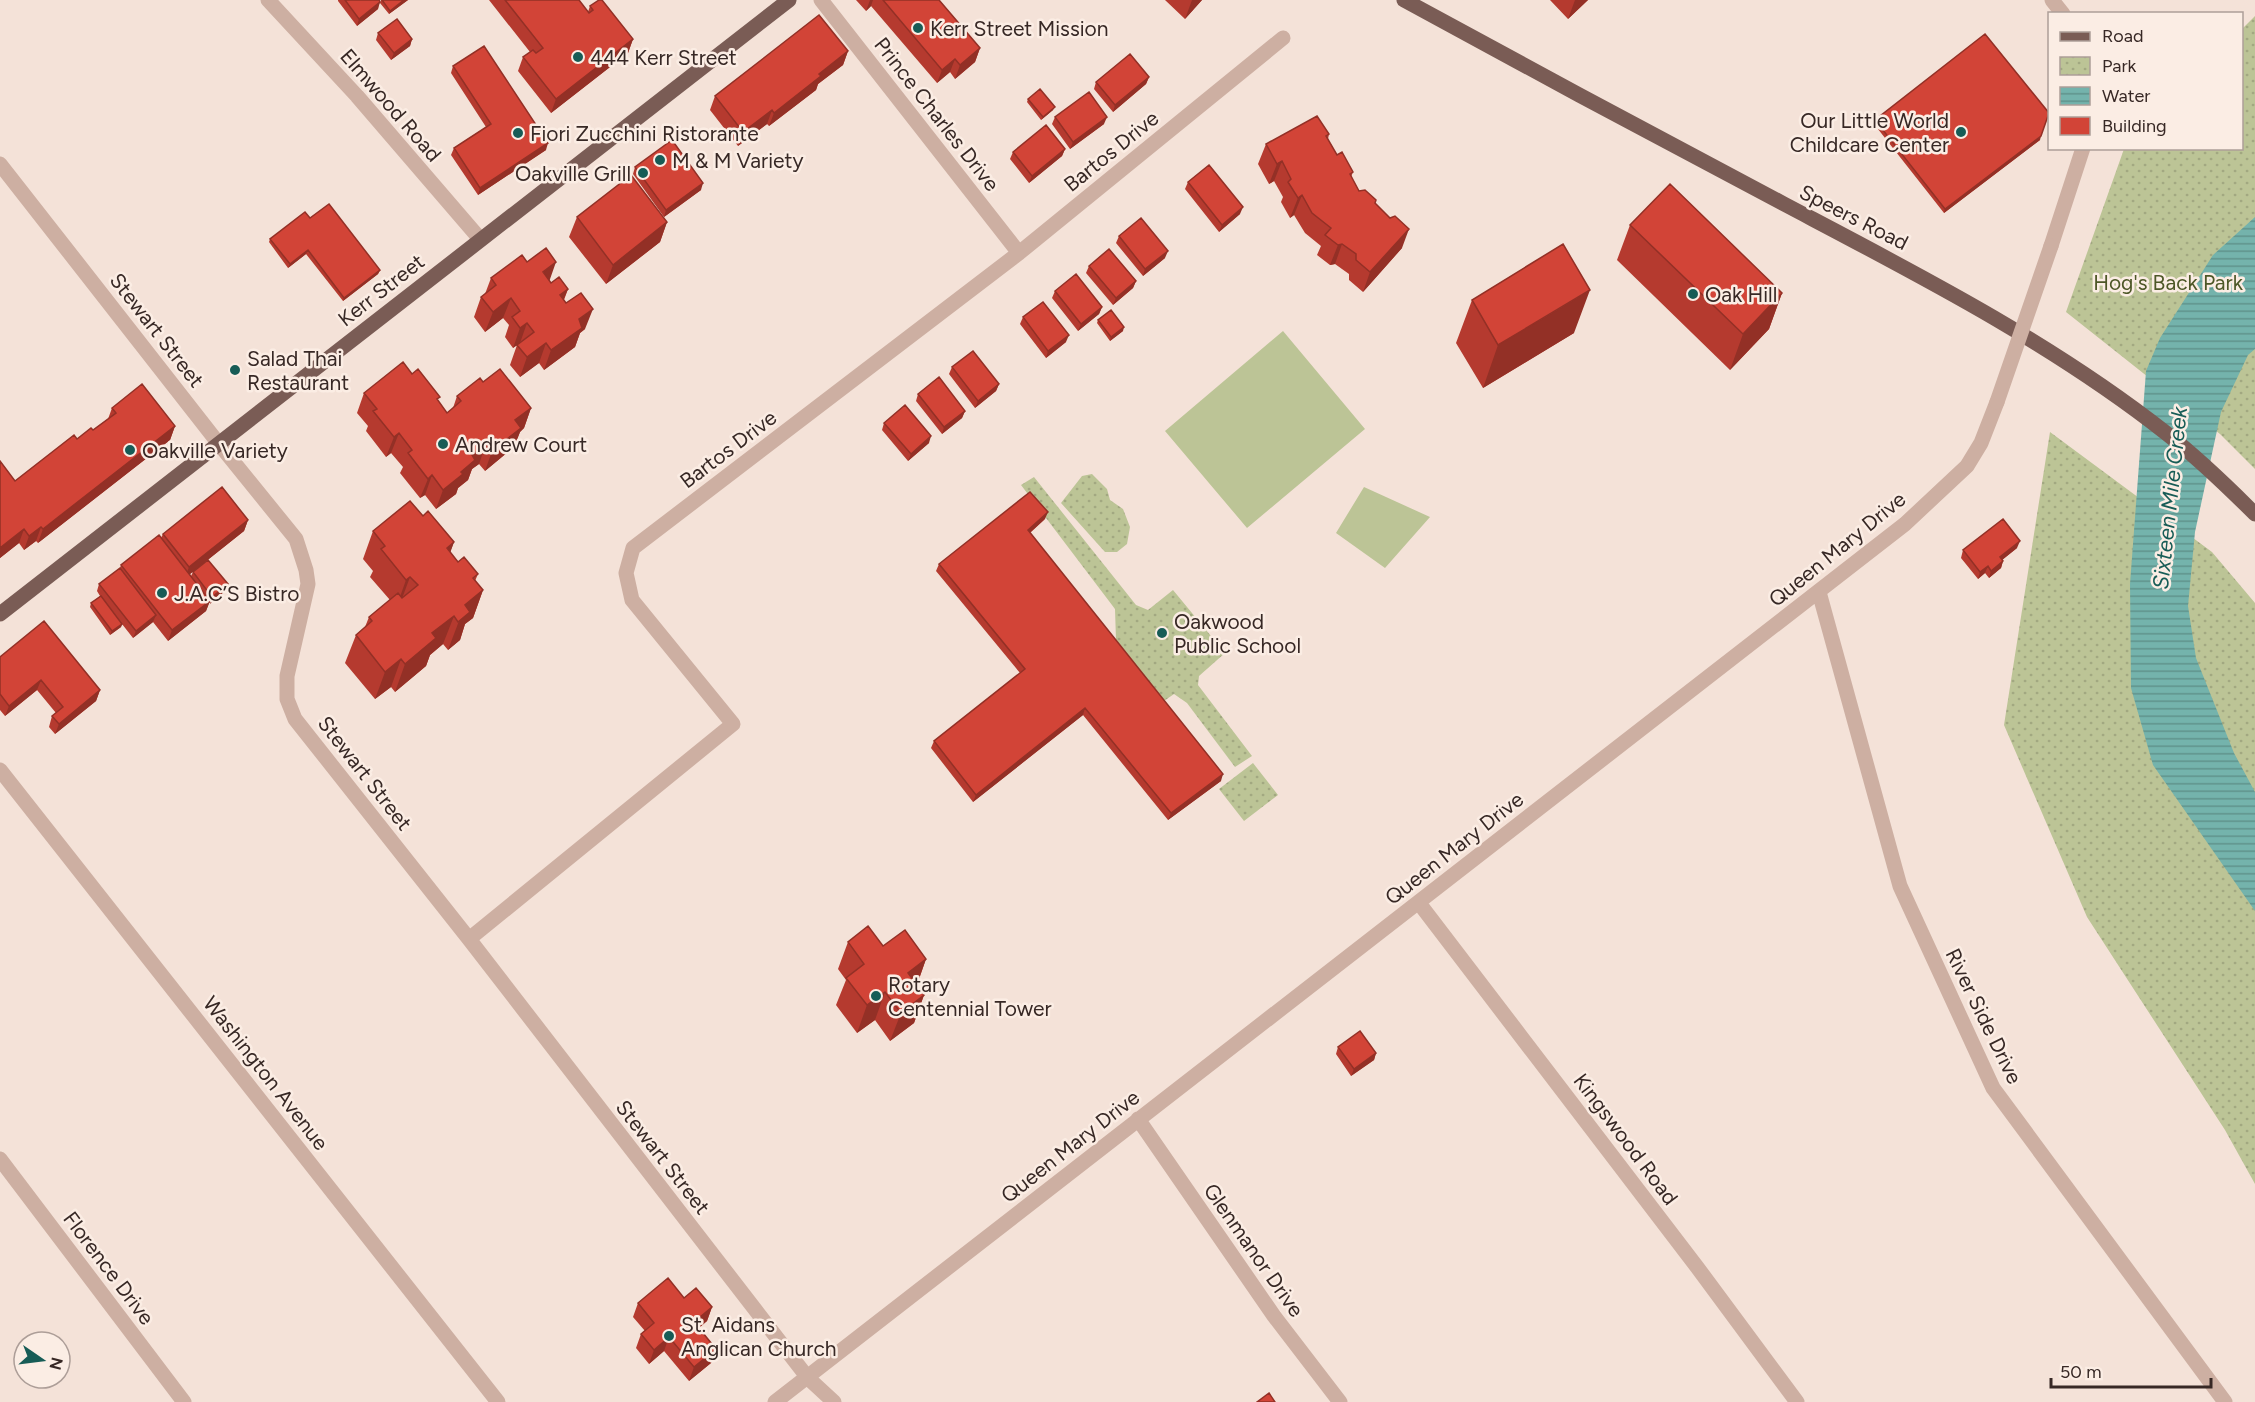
<svg xmlns="http://www.w3.org/2000/svg" width="2255" height="1402" font-family="Figtree,sans-serif">
<defs>
<pattern id="park-dots" width="8" height="8" patternUnits="userSpaceOnUse" patternTransform="scale(1.5)"><rect width="8" height="8" fill="#bcc496"/><path d="M2 2h.1M6 6h.1" fill="none" stroke="#a2a881" stroke-width="1.8" stroke-linecap="round"/></pattern>
<pattern id="water-rules" width="6" height="5" patternUnits="userSpaceOnUse" patternTransform="scale(1.5)"><rect width="6" height="5" fill="#74b3ac"/><path d="M0 2.5h6" fill="none" stroke="#60928c"/></pattern>
</defs>
<rect width="100%" height="100%" fill="#f4e2d8"/>
<!-- grass -->
<path fill="#bcc496" d="M1283,331L1365,429L1247,528L1165,431Z
M1364,487L1430,517L1385,568L1336,533Z"/>
<!-- park -->
<path fill="url(#park-dots)" d="M2255,16V469L2220,434L2066,312L2124,149L2242,148V29Z
M2050,432L2212,552L2255,603V1184L2225,1130L2087,917L2004,725Z
M1092,474L1107,489L1110,500L1123,509L1130,527L1127,544L1117,552H1105L1061,503L1082,476Z
M1034,477L1136,605L1148,610L1173,590L1225,653L1199,676L1198,685L1252,756L1235,767L1187,703L1174,694L1164,701L1116,640L1115,609L1021,485Z
M1253,763L1278,795L1244,821L1219,789Z"/>
<!-- water -->
<path fill="url(#water-rules)" d="M2255,217V349L2248,355L2221,412L2195,532L2188,606L2196,658L2234,753L2255,792V911L2153,765L2131,688L2130,584L2146,371L2160,338L2213,255Z"/>
<g fill="none" stroke-linecap="round" stroke-linejoin="round">
<!-- minor -->
<path stroke="#cdafa2" stroke-width="15" d="M268,0L357,96L480,239
M821,0L1019,253
M2052,0L2063,14
M0,164L219,444L296,539L306,570L308,584L287,676V699L295,719L469,939L808,1378L834,1402
M2051,246L2083,148
M1819,592L1900,886L1993,1088L2225,1402
M0,770L498,1402
M1419,903L1697,1267L1797,1402
M469,939L733,724L632,600L626,573L633,548L1019,253L1283,38
M1138,1119L1274,1316L1340,1402
M0,1159L184,1402
M775,1402L1905,524L1967,466L1981,443L1997,402"/>
<!-- major -->
<path stroke="#7a5c55" stroke-width="15" d="M1404,0C1530,69 1657,137 1784,204C1915,273 2049,341 2166,433C2198,458 2227,486 2255,514
M0,614L789,0"/>
<!-- minor-bridge -->
<path stroke="#cdafa2" stroke-width="15" d="M1997,402L2051,246"/>
</g>
<!-- wall -->
<path fill="#b53a2f" d="M338,0H379L378,9L357,26L338,1Z
M381,0H408L389,14L380,3Z
M489,0H579L588,12L590,6L633,39L628,53L551,113L518,71L523,57L530,52Z
M856,0H939L980,48L975,62L955,79L950,72L937,83L871,6L866,11Z
M1165,0H1202L1185,19Z
M1550,0H1588L1568,19Z
M378,33L412,39L410,46L391,60L376,40Z
M848,51L843,65L818,84L816,90L769,126L767,124L738,146L710,110L715,96Z
M453,66L546,150L478,195L451,155L454,148L486,127L451,73Z
M1149,77L1146,84L1113,112L1094,89L1096,82Z
M1028,99L1053,110L1041,120L1027,102Z
M1055,117L1104,124L1070,149L1052,124Z
M1875,120L2040,140L1944,213L1874,124Z
M1329,134L1328,139L1337,155L1353,172L1351,177L1359,191L1375,203L1402,248L1363,292L1349,280V274L1335,264L1330,265L1317,255L1321,246L1305,233L1294,215L1290,218L1281,202L1283,197L1274,181L1269,184L1258,164L1266,144Z
M1065,149L1062,156L1029,183L1010,159L1013,152Z
M635,167L701,190L664,217L633,174Z
M1188,182L1240,214L1219,232L1185,189Z
M577,217L667,222L660,242L606,284L569,237Z
M310,218L380,270L378,274L343,301L306,254L288,268L269,242L270,239Z
M1630,225L1782,293L1769,329L1730,370L1617,260Z
M1119,236L1165,258L1143,276L1116,243Z
M527,262L551,283L568,289L564,300L585,329L580,333L575,347L544,370L539,363L520,377L510,365L517,345L520,343L513,348L505,337L509,325L503,318L485,332L474,317L481,297L485,294L491,278Z
M1089,266L1136,281L1133,288L1113,305L1086,273Z
M1055,291L1102,307L1099,314L1078,331L1052,298Z
M1472,300L1574,333L1483,388L1456,343Z
M1023,317L1066,342L1046,358L1020,324Z
M1098,320L1123,331L1110,341L1097,323Z
M952,367L999,384L996,391L975,408L949,374Z
M412,374L438,401L447,413L453,408L457,396L483,382L531,408L524,428L520,432L514,447L485,471L479,464L472,469L468,480L458,488L456,494L436,509L425,495L420,498L400,473L403,467L391,453L386,457L366,431L368,426L357,413L364,393Z
M918,394L965,411L962,418L942,434L916,401Z
M112,408L175,426L170,440L38,543L36,541L24,550L19,543L0,558V461L15,481L77,439L93,430L108,419Z
M884,423L929,443L908,461L882,430Z
M423,516L454,542L450,552L458,562L478,574L475,581L483,590L473,618L465,624L460,640L448,650L443,644L430,655L426,666L395,692L391,687L375,699L345,663L356,635L365,627L369,617L390,600L370,577L373,571L363,559L373,531Z
M1045,519L1030,533L1221,781L1168,820L1083,715L973,802L931,748L934,741L1020,673L936,571L939,564Z
M248,520L244,531L190,574L191,576L193,572L225,591L209,603L206,611L168,641L153,622L133,638L122,624L121,627L110,635L90,607L91,603L100,596L97,591L99,584L120,568L121,565L161,538L163,534Z
M2017,548L2002,560L2003,561L2001,568L1989,578L1985,573L1978,579L1961,558L1963,550Z
M0,657L100,690L96,701L55,734L49,727L52,716L56,713L37,690L5,716L0,710Z
M848,942L883,946L926,959L917,985L924,995L914,1023L890,1041L875,1020L857,1033L836,1005L846,980L838,969Z
M1338,1047L1376,1053L1374,1060L1351,1076L1336,1054Z
M684,1298L712,1307L707,1321L699,1328L716,1349L711,1363L689,1381L664,1351L649,1364L636,1348L641,1334L645,1331L633,1317L638,1303Z"/>
<!-- shaded-wall -->
<path fill="#933026" d="M404,0H408L389,14L390,11Z
M870,0H873L871,6L866,11Z
M1192,0H1202L1185,19Z
M1575,0H1588L1568,19Z
M380,2L378,9L357,26L359,19Z
M412,39L410,46L391,60L394,53Z
M633,39L628,53L551,113L556,99Z
M980,48L975,62L955,79L960,65Z
M848,51L843,65L818,84L816,90L769,126L774,113L819,74Z
M955,59L950,72L937,83L942,70Z
M1149,77L1146,84L1113,112L1115,105Z
M1055,107L1053,110L1041,120L1043,117Z
M772,110L767,124L738,146L743,132Z
M1107,117L1104,124L1070,149L1073,142Z
M2041,136L2040,140L1944,213L1945,209Z
M548,143L546,150L478,195L480,188Z
M1065,149L1062,156L1029,183L1032,176Z
M1282,161L1274,181L1269,184L1277,164Z
M703,183L701,190L664,217L666,210Z
M1302,195L1294,215L1290,218L1298,198Z
M1243,207L1240,214L1219,232L1222,225Z
M667,222L660,242L606,284L613,265Z
M1409,229L1402,248L1363,292L1370,272Z
M1342,244L1335,264L1330,265L1338,245Z
M308,250L306,254L288,268L290,264Z
M1168,251L1165,258L1143,276L1145,269Z
M556,262L549,282L543,272Z
M380,270L378,274L343,301L344,298Z
M1136,281L1133,288L1113,305L1116,298Z
M568,289L560,308V295Z
M1590,290L1574,333L1483,388L1498,345Z
M1782,293L1769,329L1730,370L1743,334Z
M511,298L503,318L485,332L493,312Z
M1102,307L1099,314L1078,331L1081,324Z
M593,309L585,329L580,333L575,347L544,370L551,350L579,319Z
M527,323L520,343L513,348L520,328Z
M1124,327L1123,331L1110,341L1111,337Z
M1069,335L1066,342L1046,358L1048,351Z
M546,343L539,363L520,377L527,357Z
M999,384L996,391L975,408L978,401Z
M531,408L524,428L520,432L514,447L485,471L492,451L515,420Z
M965,411L962,418L942,434L944,427Z
M175,426L170,440L38,543L43,529Z
M399,433L391,453L386,457L394,437Z
M931,436L929,443L908,461L911,454Z
M486,444L479,464L472,469L468,480L458,488L456,494L436,509L443,490L461,472L472,455Z
M432,475L425,495L420,498L428,479Z
M1048,512L1045,519L1025,537L1028,530Z
M248,520L244,531L185,578L189,567Z
M41,527L36,541L24,550L29,536Z
M24,529L19,543L0,558V548Z
M2020,541L2017,548L1997,564L2000,557Z
M454,542L444,570L447,548Z
M2003,561L2001,568L1989,578L1991,571Z
M1988,566L1985,573L1978,579L1980,572Z
M410,577L400,604L396,608L406,580Z
M228,584L225,591L210,604L212,597Z
M483,590L473,618L465,624L460,640L448,650L465,605Z
M210,601L206,611L168,641L172,630Z
M156,615L153,622L133,638L136,631Z
M454,616L443,644L430,655L426,666L395,692L405,664L432,633Z
M122,624L121,627L110,635L112,631Z
M401,659L391,687L375,699L385,672Z
M41,680L37,690L5,716L9,706Z
M100,690L96,701L55,734L59,724Z
M1085,708L1083,715L973,802L976,795Z
M1223,774L1221,781L1168,820L1171,813Z
M926,959L916,987L908,973Z
M885,992L875,1020L857,1033L867,1005Z
M924,995L914,1023L890,1041L901,1013Z
M1376,1053L1374,1060L1351,1076L1354,1069Z
M712,1307L707,1321L689,1336L694,1322Z
M669,1337L664,1351L649,1364L654,1350Z
M716,1349L711,1363L689,1381L694,1367Z"/>
<!-- building -->
<path fill="#d24437" stroke="#933026" stroke-width="1.5" d="M345,0H379L380,2L359,19Z
M382,0H404L390,11Z
M505,0H579L589,13L593,10L590,6L599,0H602L633,39L556,99L523,57L533,50L536,53L543,48Z
M883,0H939L980,48L960,65L955,59L942,70Z
M819,15L848,51L819,74L821,76L774,113L772,110L743,132L715,96Z
M397,19L412,39L394,53L378,33Z
M1985,34L2049,113L2041,136L1945,209L1875,120Z
M484,46L548,143L480,188L454,148L491,124L453,66Z
M1130,54L1149,77L1115,105L1096,82Z
M1040,89L1055,107L1043,117L1028,99Z
M1089,92L1107,117L1073,142L1055,117Z
M1317,116L1329,134L1326,136L1337,155L1342,152L1353,172L1350,174L1359,191L1365,190L1376,200L1375,203L1390,218L1395,216L1409,229L1370,272L1356,260V254L1342,244L1338,245L1325,235L1331,228L1312,213L1302,195L1298,198L1288,182L1291,179L1282,161L1277,164L1266,144Z
M1046,125L1065,149L1032,176L1013,152Z
M672,140L703,183L666,210L635,167Z
M1209,165L1243,207L1222,225L1188,182Z
M631,175L667,222L613,265L577,217Z
M1670,184L1782,293L1743,334L1630,225Z
M329,204L380,270L344,298L308,250L290,264L270,239L305,212L310,218Z
M1141,218L1168,251L1145,269L1119,236Z
M1563,244L1590,290L1498,345L1472,300Z
M546,248L556,262L543,272L551,283L559,277L568,289L560,295L566,303L581,293L593,309L579,319L582,328L551,350L546,343L527,357L517,345L534,332L527,323L520,328L512,317L520,311L511,298L493,312L481,297L496,285L491,278L522,255L527,262Z
M1109,249L1136,281L1116,298L1089,266Z
M1076,274L1102,307L1081,324L1055,291Z
M1043,302L1069,335L1048,351L1023,317Z
M1111,310L1124,327L1111,337L1098,320Z
M973,351L999,384L978,401L952,367Z
M403,362L412,374L418,369L440,397L437,399L447,413L461,401L457,396L480,378L483,382L500,369L531,408L515,420L521,428L492,451L486,444L472,455L475,460L461,472L463,474L443,490L432,475L428,479L408,453L412,450L399,433L394,437L373,411L377,409L364,393Z
M939,377L965,411L944,427L918,394Z
M142,384L175,426L43,529L41,527L29,536L24,529L0,548V461L15,481L74,435L77,439L91,428L93,430L116,413L112,408Z
M905,405L931,436L911,454L884,423Z
M222,487L248,520L189,567L163,534Z
M1030,492L1048,512L1028,530L1223,774L1171,813L1085,708L976,795L934,741L1025,669L939,564Z
M410,501L423,516L428,511L454,542L447,548L458,562L464,557L478,574L473,578L483,590L465,605L470,612L458,622L454,616L432,633L436,638L405,664L401,659L385,672L356,635L372,621L369,617L398,593L402,598L418,585L410,577L406,580L381,549L385,546L373,531Z
M2003,519L2020,541L2000,557L2003,561L1991,571L1988,566L1980,572L1963,550Z
M159,535L210,601L172,630L121,565Z
M208,560L228,584L212,597L193,572Z
M120,568L156,615L136,631L99,584Z
M101,596L122,624L112,631L91,603Z
M44,621L100,690L59,724L52,716L63,707L41,680L9,706L0,694V657Z
M868,926L883,946L905,930L926,959L908,973L924,995L901,1013L885,992L867,1005L846,978L864,964L848,942Z
M1360,1031L1376,1053L1354,1069L1338,1047Z
M668,1278L684,1298L696,1288L712,1307L694,1322L716,1349L694,1367L669,1337L654,1350L641,1334L654,1323L638,1303Z
M1269,1393L1275,1402H1257Z"/>
<!-- markers -->
<g fill="#175c56" stroke="#fbede4" stroke-width="2">
<circle cx="918" cy="28" r="6"/>
<circle cx="578" cy="57" r="6"/>
<circle cx="1961" cy="132" r="6"/>
<circle cx="518" cy="133" r="6"/>
<circle cx="660" cy="160" r="6"/>
<circle cx="643" cy="173" r="6"/>
<circle cx="1693" cy="294" r="6"/>
<circle cx="235" cy="370" r="6"/>
<circle cx="443" cy="444" r="6"/>
<circle cx="130" cy="450" r="6"/>
<circle cx="162" cy="593" r="6"/>
<circle cx="1162" cy="633" r="6"/>
<circle cx="876" cy="996" r="6"/>
<circle cx="669" cy="1336" r="6"/>
</g>
<g text-anchor="middle" dominant-baseline="central" stroke-width="5" stroke-linejoin="round" paint-order="stroke">
<!-- poi labels -->
<g font-size="21" fill="#372825" stroke="#fbede4" text-anchor="start">
<text x="930" y="28">Kerr Street Mission</text>
<text x="590" y="57">444 Kerr Street</text>
<text x="1949" y="120" text-anchor="end">Our Little World<tspan x="1949" dy="24">Childcare Center</tspan></text>
<text x="530" y="133">Fiori Zucchini Ristorante</text>
<text x="672" y="160">M &amp; M Variety</text>
<text x="631" y="173" text-anchor="end">Oakville Grill</text>
<text x="1705" y="294">Oak Hill</text>
<text x="247" y="358">Salad Thai<tspan x="247" dy="24">Restaurant</tspan></text>
<text x="455" y="444">Andrew Court</text>
<text x="142" y="450">Oakville Variety</text>
<text x="174" y="593">J.A.C’S Bistro</text>
<text x="1174" y="621">Oakwood<tspan x="1174" dy="24">Public School</tspan></text>
<text x="888" y="984">Rotary<tspan x="888" dy="24">Centennial Tower</tspan></text>
<text x="681" y="1324">St. Aidans<tspan x="681" dy="24">Anglican Church</tspan></text>
</g>
<!-- street labels -->
<g font-size="21" fill="#372825" stroke="#fbede4">
<text transform="translate(391 105) rotate(49)">Elmwood Road</text>
<text transform="translate(937 114) rotate(52)">Prince Charles Drive</text>
<text transform="translate(1111 151) rotate(-39)">Bartos Drive</text>
<text transform="translate(1854 217) rotate(27)">Speers Road</text>
<text transform="translate(381 290) rotate(-38)">Kerr Street</text>
<text transform="translate(157 330) rotate(52)">Stewart Street</text>
<text transform="translate(728 449) rotate(-37)">Bartos Drive</text>
<text transform="translate(1837 549) rotate(-39)">Queen Mary Drive</text>
<text transform="translate(365 773) rotate(52)">Stewart Street</text>
<text transform="translate(1454 848) rotate(-38)">Queen Mary Drive</text>
<text transform="translate(1984 1016) rotate(64)">River Side Drive</text>
<text transform="translate(266 1073) rotate(52)">Washington Avenue</text>
<text transform="translate(1626 1139) rotate(53)">Kingswood Road</text>
<text transform="translate(1070 1146) rotate(-38)">Queen Mary Drive</text>
<text transform="translate(663 1157) rotate(52)">Stewart Street</text>
<text transform="translate(1254 1250) rotate(55)">Glenmanor Drive</text>
<text transform="translate(109 1268) rotate(53)">Florence Drive</text>
</g>
<!-- park labels -->
<g font-size="21" fill="#4d5727" stroke="#fbede4">
<text x="2168" y="282">Hog's Back Park</text>
</g>
<!-- water labels -->
<g font-size="22" font-style="italic" fill="#175c56" stroke="#fbede4">
<text transform="translate(2170 498) rotate(-84)">Sixteen Mile Creek</text>
</g>
</g>
<!-- legend -->
<rect x="2048" y="12" width="195" height="138" fill="#fbede4" stroke="#ad9e98" stroke-width="1.5"/>
<rect x="2060" y="32" width="30" height="9" fill="#7a5c55" stroke="#ad9e98" stroke-width="1.5"/>
<text x="2102" y="42" font-size="18" fill="#372825">Road</text>
<rect x="2060" y="57" width="30" height="18" fill="url(#park-dots)" stroke="#ad9e98" stroke-width="1.5"/>
<text x="2102" y="72" font-size="18" fill="#372825">Park</text>
<rect x="2060" y="87" width="30" height="18" fill="url(#water-rules)" stroke="#ad9e98" stroke-width="1.5"/>
<text x="2102" y="102" font-size="18" fill="#372825">Water</text>
<rect x="2060" y="117" width="30" height="18" fill="#d24437" stroke="#ad9e98" stroke-width="1.5"/>
<text x="2102" y="132" font-size="18" fill="#372825">Building</text>
<!-- north arrow -->
<g transform="translate(42 1360) rotate(104)"><circle r="28" fill="#fbede4" stroke="#ad9e98" stroke-width="1.5"/>
<path d="M0-4.5L10 22L0 15L-10 22Z" fill="#175c56"/>
<text y="-9" font-size="16" font-weight="bold" text-anchor="middle" fill="#372825">N</text>
</g>
<!-- scale -->
<path d="M2051 1378v9h160v-9" fill="none" stroke="#372825" stroke-width="3"/>
<text x="2060" y="1378" font-size="18" fill="#372825" stroke="#fbede4" stroke-width="4.5" paint-order="stroke">50 m</text>
</svg>
